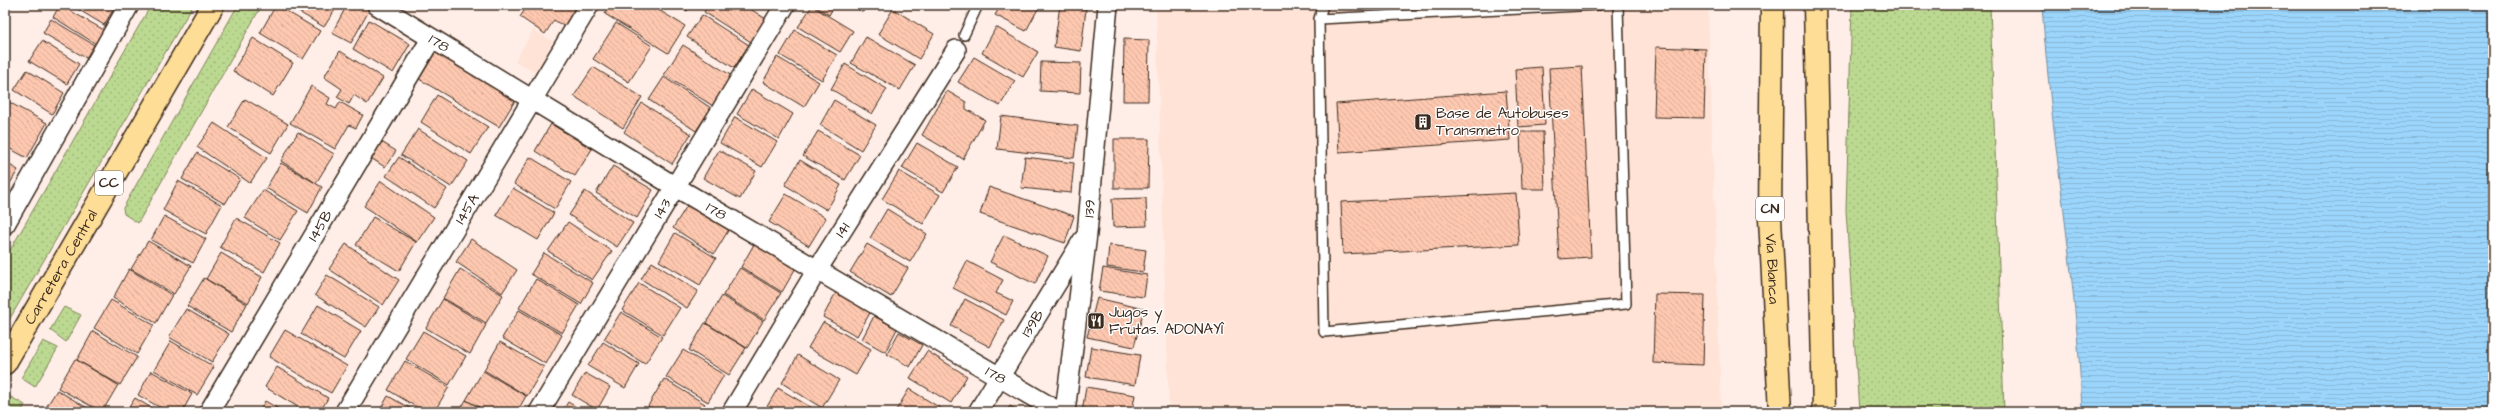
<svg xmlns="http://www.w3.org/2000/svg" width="2498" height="417" font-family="'Architects Daughter',sans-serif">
<defs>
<pattern id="grass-dots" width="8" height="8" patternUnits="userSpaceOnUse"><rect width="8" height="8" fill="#bcd991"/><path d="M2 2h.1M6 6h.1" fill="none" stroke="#a2ba7d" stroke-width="1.8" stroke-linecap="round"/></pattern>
<pattern id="water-rules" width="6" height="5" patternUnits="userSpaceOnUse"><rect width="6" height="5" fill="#9cd5fc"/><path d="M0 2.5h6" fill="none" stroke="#87b7d8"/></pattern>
<pattern id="building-back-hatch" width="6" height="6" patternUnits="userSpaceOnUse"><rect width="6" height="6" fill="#fec8b0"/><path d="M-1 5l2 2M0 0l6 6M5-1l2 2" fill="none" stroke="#dbac97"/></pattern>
</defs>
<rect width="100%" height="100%" fill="#ffeee7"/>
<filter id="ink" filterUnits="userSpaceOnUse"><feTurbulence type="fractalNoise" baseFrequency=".025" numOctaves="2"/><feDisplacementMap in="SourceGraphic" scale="8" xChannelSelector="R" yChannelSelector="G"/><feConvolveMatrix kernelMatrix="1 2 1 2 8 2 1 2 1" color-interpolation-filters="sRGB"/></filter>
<g filter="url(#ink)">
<!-- built -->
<path fill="#ffe3d6" d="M1156,5H1708L1721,407L1585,412H1169Z
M533,30L553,41L536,73L515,61Z"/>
<!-- grass -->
<path fill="url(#grass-dots)" stroke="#7c8258" d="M151,5H193L9,320H5V259Z
M238,5H262L138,223L124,214L123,208Z
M1852,5H1990L2004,412H1859L1846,210Z
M64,307L81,315L66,342L50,330Z
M43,341L58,348L35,387L21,378Z
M9,396L25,405L21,412H5V402Z"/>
<!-- water -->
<path fill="url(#water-rules)" stroke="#7591a3" d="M2042,5H2493V412H2082C2077,276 2051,141 2042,5Z"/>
<!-- building -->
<path fill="url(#building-back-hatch)" stroke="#3b2a1e" d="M60,5L104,30L96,44L53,17Z
M71,5H116L104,25Z
M276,5L320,31L303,59L260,33Z
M287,5H338L324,27Z
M347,5H363L370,9L351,43L332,33Z
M528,5H580L565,27L554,20L545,34L520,17Z
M610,5H660L657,9L685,26L668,53L605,14Z
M678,5H691L687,11Z
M708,5H744L766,19L751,42L704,12Z
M813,5H835L829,15Z
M851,5H867L863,12Z
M1001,5H1036L1039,7L1026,31L995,15Z
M1060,5L1086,9L1081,51L1054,47Z
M812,6L853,31L840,52L798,27Z
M893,9L934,34L919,59L878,34Z
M702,15L749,45L734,68L687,37Z
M51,19L94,45L86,58L43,33Z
M369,20L410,44L393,73L353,49Z
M616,23L652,46L629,82L593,59Z
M996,27L1038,52L1023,77L982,53Z
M795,30L837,55L822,80L780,55Z
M866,37L915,65L900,90L851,63Z
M253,38L293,63L273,96L233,71Z
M1124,39L1149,40L1148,101H1123Z
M42,41L79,64L67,84L29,61Z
M683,45L732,76L713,106L664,75Z
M1656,47L1706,49L1704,118L1654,117Z
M340,51L383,78L367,104L354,95L349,104L337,97L342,89L324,77Z
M436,51L516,99L499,127L419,79Z
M777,57L819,82L804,107L763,82Z
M974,57L1015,81L1000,106L958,82Z
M1041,62L1081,63L1080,93L1040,91Z
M845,64L887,89L872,114L831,89Z
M1582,66L1591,257L1559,259L1549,68Z
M593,67L642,97L623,128L574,96Z
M1542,67L1545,125L1518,127L1515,69Z
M27,70L64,93L52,114L14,90Z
M664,77L711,108L696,131L649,100Z
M311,86L330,98L327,104L336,109L340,102L363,115L356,128L349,125L335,149L290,123Z
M752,89L793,114L779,139L737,114Z
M947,91L966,102V109L985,120L963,159L922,135Z
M1506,91L1510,140L1339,152L1336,104Z
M437,95L488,127L471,154L421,122Z
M245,99L288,124L271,153L228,127Z
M5,100L47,123L27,158L5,146Z
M834,100L876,125L861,150L820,125Z
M642,103L691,134L672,164L624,132Z
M1001,116L1078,126L1074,158L997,149Z
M735,117L777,142L762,167L720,143Z
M214,123L267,158L250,183L197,147Z
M551,124L592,149L575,176L535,151Z
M418,129L468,161L451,187L401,155Z
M818,131L860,155L845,180L803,156Z
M298,132L334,154L316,183L281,161Z
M1520,132H1543L1545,189H1522Z
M1114,139H1149L1148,188H1114Z
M380,141L396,151L385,167L369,157Z
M917,143L958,167L943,192L902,168Z
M719,150L756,171L740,199L703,178Z
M197,153L240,179L225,204L182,179Z
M399,157L447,189L434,208L386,176Z
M530,157L571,182L555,209L514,184Z
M1025,157L1074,163L1071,193L1021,188Z
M800,160L841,185L827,210L785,185Z
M5,162L18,170L5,192Z
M281,163L322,187L308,213L266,188Z
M613,166L653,190L637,218L596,193Z
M899,171L940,195L923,224L882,199Z
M178,181L222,205L206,234L163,210Z
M381,181L434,217L417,242L364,206Z
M989,187L1074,216L1065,243L980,214Z
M513,188L554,213L538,240L496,215Z
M263,190L298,211L280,240L245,218Z
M585,191L633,223L617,247L569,215Z
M1516,193L1519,245L1343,254L1341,202Z
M786,194L826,218L809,246L769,222Z
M1146,198L1147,226L1113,227L1112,199Z
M690,201L731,226L714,254L673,228Z
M887,209L927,234L910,262L870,238Z
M164,216L206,239L193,263L151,240Z
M373,217L416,242L399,271L356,245Z
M236,218L280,243L264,272L220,247Z
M568,222L612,251L592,280L548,251Z
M675,233L716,258L700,285L659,261Z
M1004,235L1048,256L1035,284L990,262Z
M471,239L517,270L502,293L456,262Z
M757,239L798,264L782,292L741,267Z
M148,241L191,266L174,294L131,269Z
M346,244L399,280L383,305L329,269Z
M867,244L908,268L891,297L850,272Z
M1109,245L1146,250L1143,272L1107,267Z
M221,253L262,277L248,303L206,279Z
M544,253L593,283L581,304L531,274Z
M967,261L1003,280L996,293L1013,301L1006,315L953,288Z
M652,262L698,291L687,308L641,279Z
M740,268L781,293L764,320L723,295Z
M1103,268L1147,275L1144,297L1099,291Z
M129,269L172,295L156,323L113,298Z
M460,269L503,295L486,323L443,298Z
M327,275L379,307L366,327L315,295Z
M204,278L247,304L231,332L187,306Z
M536,279L579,305L562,333L519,308Z
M639,283L680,308L663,335L622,310Z
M836,292L871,311L857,336L823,317Z
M1655,294L1705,295L1703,365L1653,363Z
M722,296L763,321L747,348L706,323Z
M1097,298L1144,309L1134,347L1087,337Z
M443,299L486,325L470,354L426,328Z
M965,299L1004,320L990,347L951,326Z
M111,300L154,325L137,354L94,328Z
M318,305L361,331L344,359L301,334Z
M186,309L229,334L212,362L169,337Z
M519,310L562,335L546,364L502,338Z
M621,312L662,337L645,364L604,339Z
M874,316L897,329L885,352L862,339Z
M823,322L871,349L856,375L808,348Z
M705,323L746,348L729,375L689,350Z
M285,330L347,366L331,393L269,357Z
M93,331L137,357L120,385L77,360Z
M423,331L466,356L449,385L406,359Z
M899,332L922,345L910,367L887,354Z
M171,341L214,367L197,395L154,370Z
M500,342L544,367L527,396L484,370Z
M603,342L639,364L625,388L588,366Z
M1091,347L1140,355L1135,385L1086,377Z
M683,350L724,375L708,402L666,377Z
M927,351L967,376L951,403L910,378Z
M798,355L839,380L822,408L782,383Z
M75,359L118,385L102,412L58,388Z
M405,361L449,387L434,412H425L388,390Z
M277,367L328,398L320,412H306L265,387Z
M151,371L192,394L182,412H168L138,395Z
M483,371L526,396L517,412H488L466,400Z
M585,373L610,387L597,410L572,395Z
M664,379L705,404L700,412H657L648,406Z
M1086,387L1135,395L1132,412H1082Z
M778,388L819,412L765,410Z
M909,389L947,412H895Z
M57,390L94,412H43Z
M388,396L417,412H379Z
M135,398L158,412H126Z
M466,400L487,412H459Z
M265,401L284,412H259Z
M568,402L584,412H562Z
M1010,406L1020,412H1006Z
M647,408L653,412H644Z"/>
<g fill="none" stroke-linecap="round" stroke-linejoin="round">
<defs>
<path id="lane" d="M1323,5L1319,19L1324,332L1626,304L1618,5
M1319,19L1599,5
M964,35L978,5"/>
<g id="street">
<path id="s1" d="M377,5L674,186L1059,412"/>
<path d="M5,224L129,5"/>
<path id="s2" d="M209,412L431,39"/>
<path id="s3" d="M345,412L589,5"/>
<path id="s4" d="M539,412L785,5"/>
<path id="s5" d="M732,412L817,270L956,50"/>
<path id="s6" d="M978,412L1083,240"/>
<path id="s7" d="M1065,412L1087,234L1108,5"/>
</g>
<g id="primary">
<path id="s8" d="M5,363L213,5"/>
</g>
<g id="highway">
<path id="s9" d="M1772,5L1770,218L1780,412"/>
<path d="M1815,5L1824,412"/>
</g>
</defs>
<!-- lane casing -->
<use href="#lane" stroke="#3b2a1e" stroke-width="12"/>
<!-- street casing -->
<use href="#street" stroke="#3b2a1e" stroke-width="22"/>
<!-- primary casing -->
<use href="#primary" stroke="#3b2a1e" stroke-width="25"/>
<!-- highway casing -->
<use href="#highway" stroke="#3b2a1e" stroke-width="25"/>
<!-- lane -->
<use href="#lane" stroke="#fff" stroke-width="9"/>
<!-- street -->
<use href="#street" stroke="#fff" stroke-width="19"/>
<!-- primary -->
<use href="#primary" stroke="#fedd96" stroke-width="22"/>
<!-- highway -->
<use href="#highway" stroke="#fedd96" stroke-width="22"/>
</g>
</g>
<!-- icons -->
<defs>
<symbol id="building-square" viewBox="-11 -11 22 22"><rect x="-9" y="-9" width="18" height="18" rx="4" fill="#3b2a1e" stroke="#fff"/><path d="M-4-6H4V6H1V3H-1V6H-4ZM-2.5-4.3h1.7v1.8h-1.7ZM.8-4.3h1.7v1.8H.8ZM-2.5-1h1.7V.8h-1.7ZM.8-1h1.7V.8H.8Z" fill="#fff"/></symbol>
<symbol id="restaurant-square" viewBox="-11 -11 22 22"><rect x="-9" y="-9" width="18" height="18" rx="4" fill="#3b2a1e" stroke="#fff"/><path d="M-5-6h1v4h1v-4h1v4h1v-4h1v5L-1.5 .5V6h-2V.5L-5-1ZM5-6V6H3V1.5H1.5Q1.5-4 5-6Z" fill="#fff"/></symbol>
</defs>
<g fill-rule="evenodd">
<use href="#building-square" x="1413" y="112" width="20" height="20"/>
<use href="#restaurant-square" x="1086" y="311" width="20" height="20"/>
</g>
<g text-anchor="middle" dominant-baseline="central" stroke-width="3" stroke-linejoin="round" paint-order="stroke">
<!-- shield labels -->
<g fill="#fff" stroke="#766a62" stroke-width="1">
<rect x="95" y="171" width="28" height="24" rx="3"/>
<rect x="1756" y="197" width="28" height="24" rx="3"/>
</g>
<g font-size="14" font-weight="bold" fill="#3b2a1e">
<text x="109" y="183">CC</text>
<text x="1770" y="209">CN</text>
</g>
<!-- street labels -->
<g font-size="15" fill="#3b2a1e" stroke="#fff">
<text stroke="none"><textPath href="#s1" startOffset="73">178</textPath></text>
<text stroke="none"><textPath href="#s4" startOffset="238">143</textPath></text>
<text stroke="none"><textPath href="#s3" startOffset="237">145A</textPath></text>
<text stroke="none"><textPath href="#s7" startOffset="205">139</textPath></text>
<text stroke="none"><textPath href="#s1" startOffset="397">178</textPath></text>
<text stroke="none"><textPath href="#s2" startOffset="217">145B</textPath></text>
<text stroke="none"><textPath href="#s5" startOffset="213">141</textPath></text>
<text stroke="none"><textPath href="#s8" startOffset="111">Carretera Central</textPath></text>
<text stroke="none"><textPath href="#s9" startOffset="264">Vía Blanca</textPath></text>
<text stroke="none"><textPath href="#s6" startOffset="104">139B</textPath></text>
<text stroke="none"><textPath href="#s1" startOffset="721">178</textPath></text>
</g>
<!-- poi labels -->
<g font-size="15" fill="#3b2a1e" stroke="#fff" text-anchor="start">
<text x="1436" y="113">Base de Autobuses<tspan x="1436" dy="17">Transmetro</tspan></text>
<text x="1109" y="312">Jugos y<tspan x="1109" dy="17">Frutas. ADONAYÎ</tspan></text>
</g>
</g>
<!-- margin -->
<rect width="2498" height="417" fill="none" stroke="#fff" stroke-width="20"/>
<rect x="10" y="10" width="2478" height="397" fill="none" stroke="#3b2a1e" stroke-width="1.5" filter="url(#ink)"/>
</svg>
